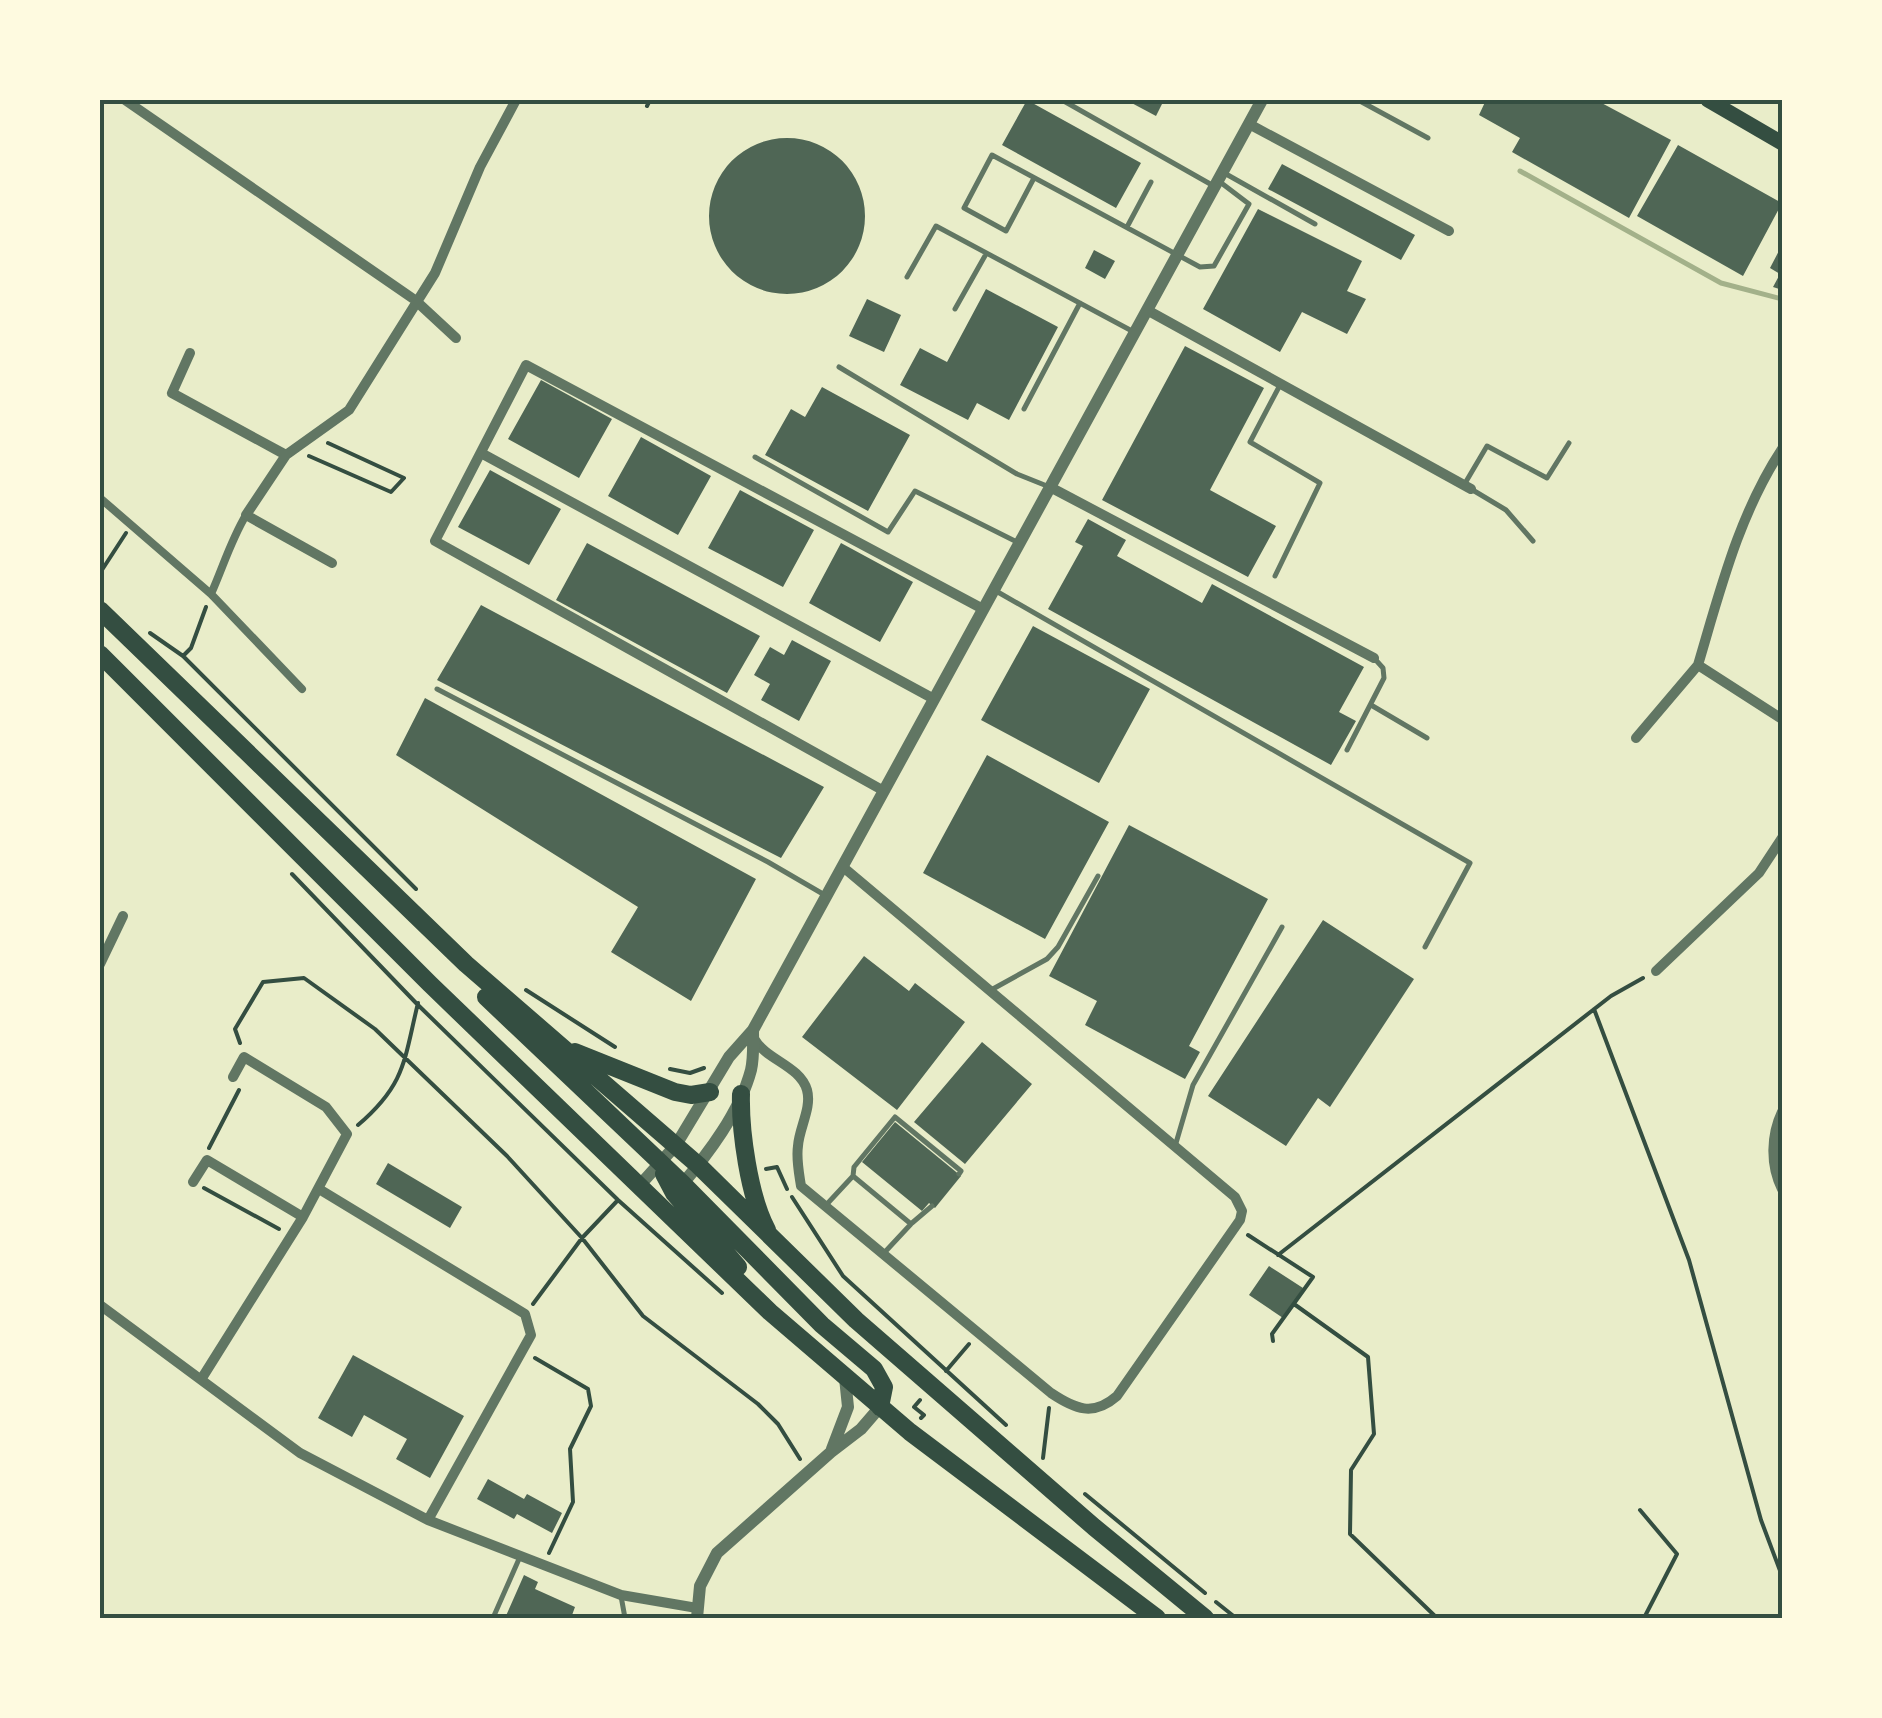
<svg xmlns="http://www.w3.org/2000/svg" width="1882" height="1718" font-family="Arial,sans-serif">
<rect width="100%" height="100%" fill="#e9edc9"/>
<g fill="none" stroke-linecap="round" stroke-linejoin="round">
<!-- stream -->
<path stroke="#a3b18a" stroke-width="5" d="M1520,171L1721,283L1782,299"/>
</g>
<!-- building -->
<path fill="#4f6655" d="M1027,100L1141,163L1116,208L1002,145Z
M1126,100H1164L1156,116Z
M1486,100H1596L1671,140L1629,218L1512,152L1520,138L1479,115Z
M709 216a78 78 0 1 1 156 0a78 78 0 1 1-156 0Z
M1678,145L1782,203L1743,276L1637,216Z
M1282,164L1415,235L1401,260L1268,189Z
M1258,209L1362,261L1347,291L1366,299L1347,334L1302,312L1280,352L1203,309Z
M1782,245V290L1773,287L1780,274L1770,268Z
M1094,250L1115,261L1105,279L1085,268Z
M986,289L1058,327L1009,420L977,403L968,420L900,385L920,348L947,362Z
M867,299L901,315L884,352L849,336Z
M1185,346L1264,388L1210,490L1276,526L1248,577L1102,500Z
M541,380L612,419L579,478L508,439Z
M822,387L910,435L868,511L765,455L791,409L805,417Z
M641,437L711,476L678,535L608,496Z
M490,470L561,509L529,565L458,527Z
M740,490L814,530L783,587L708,548Z
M1088,519L1126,540L1117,556L1202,603L1212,584L1364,667L1339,712L1356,721L1331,765L1048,609L1083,546L1075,542Z
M587,543L760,636L727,693L556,600Z
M841,543L913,582L880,642L809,603Z
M481,605L824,787L781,858L437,680Z
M1033,626L1150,689L1099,783L981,720Z
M792,640L831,661L799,721L761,700L770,684L754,675L770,647L784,655Z
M425,698L756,879L691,1001L611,952L638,907L396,755Z
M987,755L1109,822L1045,939L923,873Z
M1129,825L1268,899L1189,1046L1200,1052L1185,1079L1085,1025L1097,1001L1049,976Z
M1323,920L1414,979L1330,1107L1318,1098L1286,1146L1208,1096Z
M864,956L909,991L915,983L965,1022L897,1110L802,1037Z
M982,1042L1032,1084L965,1164L914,1122Z
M895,1122L961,1176L935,1208L929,1203L922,1211L862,1162Z
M388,1163L462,1207L450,1228L376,1184Z
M1269,1266L1303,1288L1283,1318L1249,1295Z
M353,1355L464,1416L430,1478L396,1459L407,1439L364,1415L352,1437L318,1418Z
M488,1479L524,1499L527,1494L562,1513L552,1533L517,1514L514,1519L477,1499Z
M524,1575L538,1582L535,1589L575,1607L571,1618H505Z"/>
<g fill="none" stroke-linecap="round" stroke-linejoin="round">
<!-- path -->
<path stroke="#344e41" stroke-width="4" d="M647,106L650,100
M309,456L391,492L404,478L328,443
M100,573L126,533
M150,633L183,656L416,889
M183,656L191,648L206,607
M292,874L417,1004L618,1200L722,1293
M526,990L615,1047
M1594,1009L1689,1260L1761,1520L1782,1576
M240,1043L235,1029L263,982L304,978L375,1029L507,1156L582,1238L643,1316L758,1404L778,1424L800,1459
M670,1069L690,1073L704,1068
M358,1125C406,1084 404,1060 418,1003
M209,1148L239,1090
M766,1169L777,1167L787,1189
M204,1188L279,1229
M792,1197L843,1276L1006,1425
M1248,1235L1313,1277L1272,1334L1273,1341
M1278,1255L1611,996L1643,978
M533,1304L582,1238L618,1200
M1294,1304L1368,1357L1374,1434L1351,1470L1350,1534L1437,1618
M535,1358L588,1389L591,1406L570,1449L573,1502L549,1553
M946,1371L969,1344
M920,1400L914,1407L924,1415L921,1418
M1043,1458L1049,1408
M1085,1494L1205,1593
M1640,1510L1677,1554L1644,1618
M1216,1602L1236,1618"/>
<!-- service -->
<path stroke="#617663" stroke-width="5" d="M1062,100L1212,185
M1358,100L1428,138
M1226,174L1315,224
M1034,178L1006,231L964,208L992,155L1200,267L1214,266L1249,204L1220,182
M1127,227L1151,182
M907,277L936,226L1132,331
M955,309L986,254
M839,367L1017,474L1047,486
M1024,409L1080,303
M755,457L888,532L915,491L1017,542
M1464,485L1487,446L1547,478L1569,443
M1471,489L1506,510L1533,541
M1275,576L1320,483L1250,442L1280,385
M996,591L1470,863L1425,947
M437,689L768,862L823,894
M1371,705L1427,738
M1347,750L1384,678L1383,668L1374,658
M991,990L1047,959L1058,947L1098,876
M1176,1143L1193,1085L1282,927
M853,1176L854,1167L895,1117L961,1171L959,1174
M827,1204L853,1176L911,1224L884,1253
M912,1223L932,1206
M621,1596L625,1618
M493,1618L519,1559"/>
<!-- pedestrian -->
<path stroke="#617663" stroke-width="8" d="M100,498L211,594L302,689
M211,594C223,567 231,540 246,515"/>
<!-- minor -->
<path stroke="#617663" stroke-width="10" d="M125,100L415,300L456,338
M1249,124L1449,231
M1147,310L1471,489
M190,353L172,393L286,455
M1782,449C1739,514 1720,591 1698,665L1782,719
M481,453L934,699
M1050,487L1374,658
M332,563L246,515L286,455L349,410L435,273L480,167L516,100
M1636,738L1698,665
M884,791L435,541L526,365L983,609
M100,964L123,916
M1656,971L1759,873L1782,838
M755,1040C767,1060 800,1066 807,1090C812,1108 799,1128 798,1146C796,1159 799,1173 801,1186L1051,1393C1075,1409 1093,1417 1117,1396L1240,1220L1242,1211L1235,1197L843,867
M1782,1112C1771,1135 1770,1165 1782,1189
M193,1182L207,1160L303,1217
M319,1189L525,1314L531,1335L428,1520
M100,1305L300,1453L428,1520L621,1595L697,1608
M202,1378L303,1217L347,1134L326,1107L244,1057L233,1077"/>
<!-- tertiary -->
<path stroke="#617663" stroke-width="12" d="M640,1185L676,1145L729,1057L753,1030L1262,100
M680,1187C708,1154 740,1112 751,1070C754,1057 753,1043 753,1030
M832,1449L848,1407L845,1378
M697,1618L700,1586L717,1553L831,1452L861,1429L880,1407"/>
<!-- primary -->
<path stroke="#344e41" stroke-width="15" d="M1708,100L1782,143"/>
<!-- trunk -->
<path stroke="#344e41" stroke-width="18" d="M100,610L466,964L698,1165L856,1320L1094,1527L1205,1618
M100,654L430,984L770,1312L910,1432L1157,1618
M486,997L683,1184L822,1325L874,1369L884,1387L880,1407
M575,1052L675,1092L691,1095L710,1092
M741,1094C740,1131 749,1196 767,1230
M664,1174L674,1193L738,1267"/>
</g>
<!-- border -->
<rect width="1882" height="1718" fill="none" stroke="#fefae0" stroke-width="205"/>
<rect x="102" y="102" width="1678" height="1514" fill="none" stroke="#344e41" stroke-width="4"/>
</svg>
